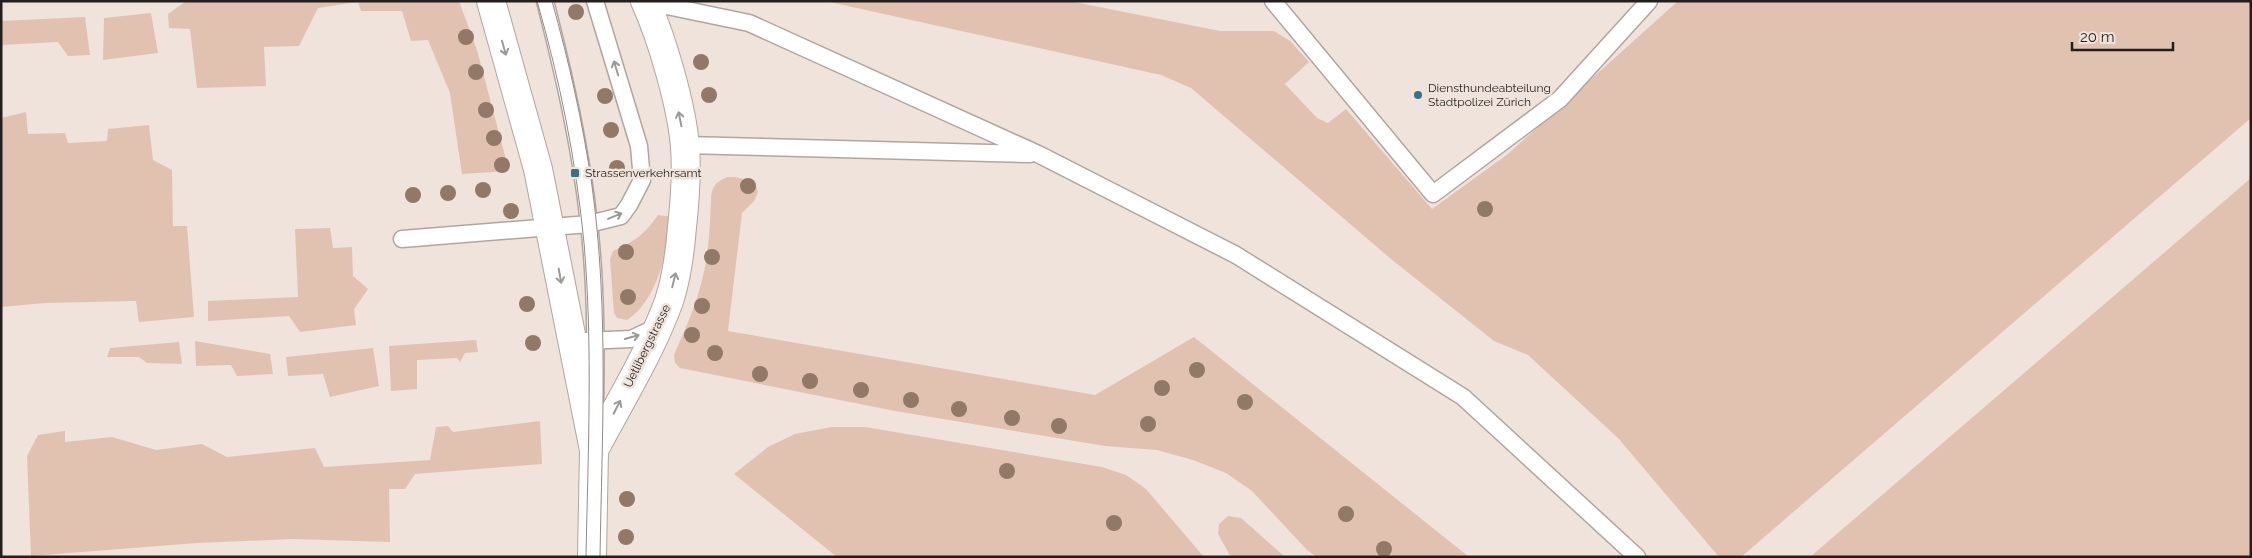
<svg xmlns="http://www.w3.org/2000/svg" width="2252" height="558" font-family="Raleway,sans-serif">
<rect width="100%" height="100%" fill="#f0e3dc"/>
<!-- green -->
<path fill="#e1c2b1" d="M186,1H459L477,50L509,171L462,174L450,93L428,40L411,41L402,11H361L358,2L318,8L299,46L264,47L266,86L197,88L190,29L169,28L168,14Z
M825,1H1069L1220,31H1274L1290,41L1309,62L1285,84L1317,118L1328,123L1346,109L1432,209L1508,154L1678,1H2251V118L1741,557H1719L1618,438L1528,355L1494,341L1391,259L1191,88L1161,75Z
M151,13L158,53L103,60L104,18Z
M85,17L90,55L68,56L58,42L1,45V21Z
M26,112L28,134L65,133L68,143L107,141L108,129L149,125L153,160L172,170L173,226H187L194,317L139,322L136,301L45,303L1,307V118Z
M727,177H735L755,182L758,192L754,201L742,213L728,331L1095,395L1194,337L1469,557H1317L1307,550L1252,491L1226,473L1193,460L1157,450L1105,446L895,411L680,368L675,363L674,355C685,329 697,304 703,276C709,251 710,225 711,200C711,187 716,182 727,177Z
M2251,178V557H1810Z
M658,215L672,217C668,250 657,301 627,320L617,318L614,313L610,259L613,251C635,241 644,235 658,215Z
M330,228L333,248L352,247L353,276L368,289L354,309L356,325L300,332L289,316L208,321V301L298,297L295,229Z
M476,340L478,352L465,353L460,362L457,358L417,360V389L391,391L389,346Z
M195,341L270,354L273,374L237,376L231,365L196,366Z
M179,342L182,364L147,363L139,357H107L110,348Z
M373,348L379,386L330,397L323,374L288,376L286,357Z
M540,421L542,464L415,474L405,489H389L390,542L293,539L197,543L31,556L27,456L38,435L65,431V442L112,437L156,450L202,444L227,457L315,448L324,467L430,460L436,427L448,426L453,432Z
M832,427H865L1102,467L1126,475L1146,489L1204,557H837L734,474L768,447L795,434Z
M1228,516L1241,518L1285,557H1231L1218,534L1219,524Z"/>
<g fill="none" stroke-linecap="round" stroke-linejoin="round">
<defs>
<path id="lane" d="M545,1C564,75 581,149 589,224C596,285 596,346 595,407
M1273,1L1433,194L1560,99L1649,1
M648,7L667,6L749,23L1038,154L1236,255L1463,397L1637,557
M685,145L1030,154
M402,239L589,224L621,216L629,205L642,180L639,146L595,1
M585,341L631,339L659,326"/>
<path id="street" d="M491,1L538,169L594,450L592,557
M594,450C619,403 651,351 669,301C677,277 680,252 682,227C685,200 687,174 685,147C682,107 662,38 645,1"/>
</defs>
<!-- lane casing -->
<use href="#lane" stroke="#b2a59f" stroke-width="19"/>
<!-- street casing -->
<use href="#street" stroke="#b2a59f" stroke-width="30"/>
<!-- lane -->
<use href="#lane" stroke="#fff" stroke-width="16"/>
<!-- street -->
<use href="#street" stroke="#fff" stroke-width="28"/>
<!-- tram -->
<path stroke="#938a85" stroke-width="1" d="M537,1C560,81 576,160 584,243C593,347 588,452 586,557
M552,1C569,62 583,123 592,186C609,309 602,434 600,557"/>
</g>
<!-- trees -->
<g fill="#927867">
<circle cx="576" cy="12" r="8"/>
<circle cx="466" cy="37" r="8"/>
<circle cx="701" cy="62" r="8"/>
<circle cx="476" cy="72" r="8"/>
<circle cx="709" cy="95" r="8"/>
<circle cx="605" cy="96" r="8"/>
<circle cx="486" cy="110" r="8"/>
<circle cx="611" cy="130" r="8"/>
<circle cx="494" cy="138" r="8"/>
<circle cx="502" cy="165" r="8"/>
<circle cx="617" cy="168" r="8"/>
<circle cx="748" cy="186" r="8"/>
<circle cx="483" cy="190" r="8"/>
<circle cx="448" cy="193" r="8"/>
<circle cx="413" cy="195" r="8"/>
<circle cx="1485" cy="209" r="8"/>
<circle cx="511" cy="211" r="8"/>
<circle cx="626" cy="252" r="8"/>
<circle cx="712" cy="257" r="8"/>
<circle cx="628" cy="297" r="8"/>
<circle cx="527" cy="304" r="8"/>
<circle cx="702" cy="306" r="8"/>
<circle cx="692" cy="335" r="8"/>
<circle cx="533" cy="343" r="8"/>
<circle cx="715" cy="353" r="8"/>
<circle cx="1197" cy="370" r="8"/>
<circle cx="760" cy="374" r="8"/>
<circle cx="810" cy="381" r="8"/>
<circle cx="1162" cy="388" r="8"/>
<circle cx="861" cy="390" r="8"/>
<circle cx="911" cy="400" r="8"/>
<circle cx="1245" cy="402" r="8"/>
<circle cx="959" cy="409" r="8"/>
<circle cx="1012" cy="418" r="8"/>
<circle cx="1148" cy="424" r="8"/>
<circle cx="1059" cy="426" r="8"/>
<circle cx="1007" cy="471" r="8"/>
<circle cx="627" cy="499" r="8"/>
<circle cx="1346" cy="514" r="8"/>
<circle cx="1114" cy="523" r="8"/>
<circle cx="626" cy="537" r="8"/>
<circle cx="1384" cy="549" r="8"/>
</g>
<!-- one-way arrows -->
<defs><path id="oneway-shaft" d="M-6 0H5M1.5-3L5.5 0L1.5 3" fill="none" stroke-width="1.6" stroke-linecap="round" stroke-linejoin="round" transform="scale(1.25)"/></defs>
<g stroke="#9c9a99">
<use href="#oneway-shaft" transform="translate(504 48) rotate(74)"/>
<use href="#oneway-shaft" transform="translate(616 68) rotate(-107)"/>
<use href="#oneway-shaft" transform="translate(680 119) rotate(-101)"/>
<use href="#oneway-shaft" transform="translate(615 216) rotate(-22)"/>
<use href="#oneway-shaft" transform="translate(560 276) rotate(80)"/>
<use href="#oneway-shaft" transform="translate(674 280) rotate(-76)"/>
<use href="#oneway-shaft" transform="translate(632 337) rotate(-16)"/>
<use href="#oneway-shaft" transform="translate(617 407) rotate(-63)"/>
</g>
<!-- markers -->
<g fill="#39708b" stroke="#f0e3dc" stroke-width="2">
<circle cx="1418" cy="95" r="5"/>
<rect x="570" y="168" width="10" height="10" rx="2.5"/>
</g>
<g text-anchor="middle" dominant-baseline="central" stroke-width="5" stroke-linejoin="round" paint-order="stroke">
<!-- poi labels -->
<g font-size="12" fill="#241f1d" stroke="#f0e3dc" text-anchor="start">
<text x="1428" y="88">Diensthundeabteilung<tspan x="1428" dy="14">Stadtpolizei Zürich</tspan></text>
<text x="585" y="173">Strassenverkehrsamt</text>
</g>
<!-- street labels -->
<g font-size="12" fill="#241f1d" stroke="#f0e3dc">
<text transform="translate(647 346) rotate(-64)">Uetlibergstrasse</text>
</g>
</g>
<!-- border -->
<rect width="2252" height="558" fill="none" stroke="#241f1d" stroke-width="5"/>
<!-- scale -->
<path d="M2072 42v8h101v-8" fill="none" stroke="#241f1d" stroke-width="2.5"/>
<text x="2080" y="42" font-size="15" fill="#241f1d" stroke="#f0e3dc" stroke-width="4" paint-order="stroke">20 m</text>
</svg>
